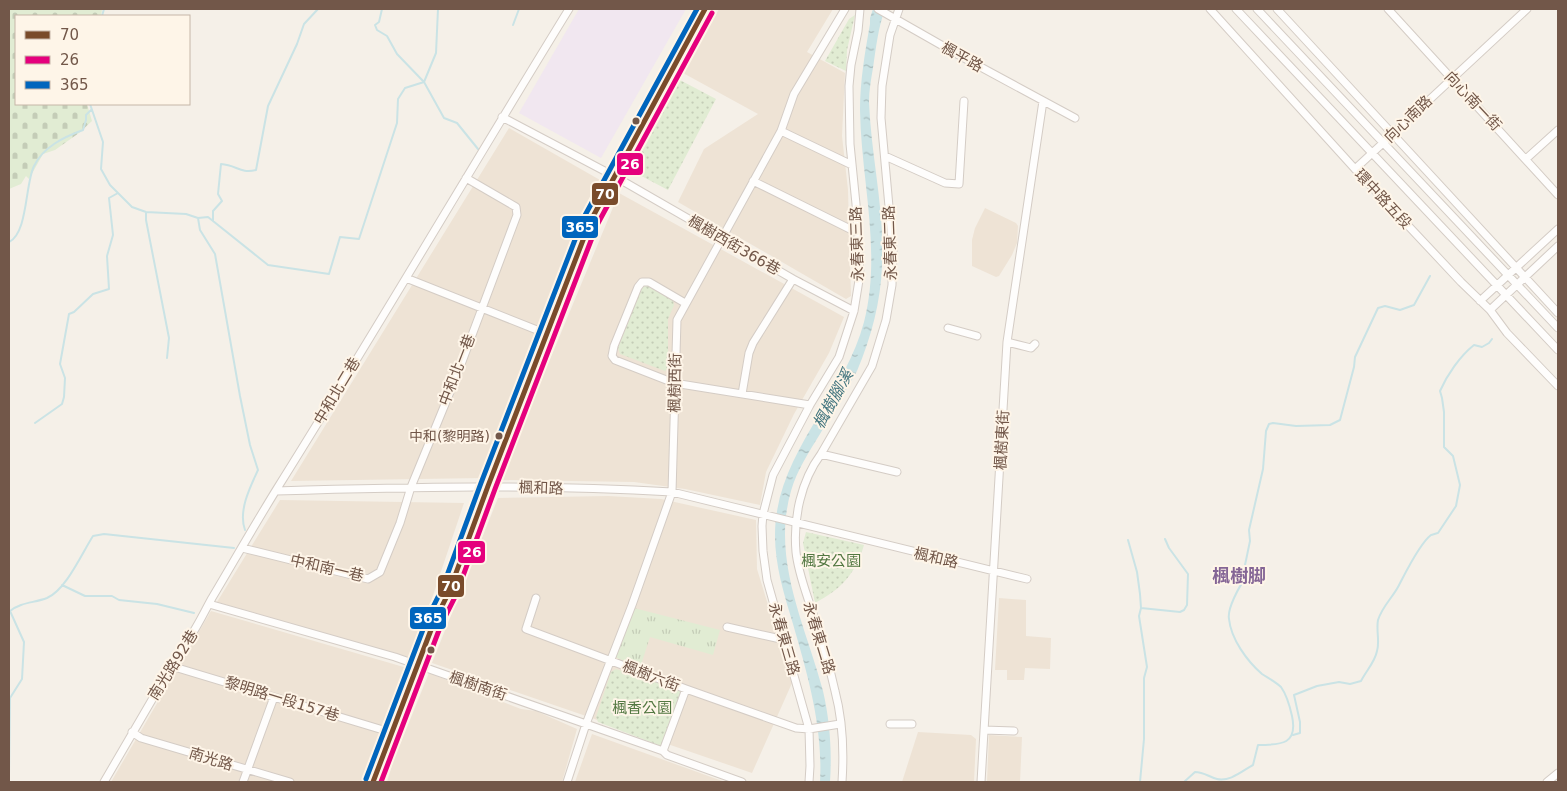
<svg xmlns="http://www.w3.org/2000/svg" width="1567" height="791" font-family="'DejaVu Sans','Noto Sans TC',sans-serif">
<defs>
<pattern id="grass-tufts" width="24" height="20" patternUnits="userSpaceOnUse" patternTransform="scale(1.25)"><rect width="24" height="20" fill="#e1ecd3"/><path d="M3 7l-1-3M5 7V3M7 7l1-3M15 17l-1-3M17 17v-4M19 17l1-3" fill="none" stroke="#c4ccb7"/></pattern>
<pattern id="cemetery-stones" width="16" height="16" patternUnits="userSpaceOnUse" patternTransform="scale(1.25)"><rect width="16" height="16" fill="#e1ecd3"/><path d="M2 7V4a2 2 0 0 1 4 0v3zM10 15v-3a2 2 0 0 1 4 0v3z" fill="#c4ccb7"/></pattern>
<pattern id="park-dots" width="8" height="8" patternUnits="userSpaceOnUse" patternTransform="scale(1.25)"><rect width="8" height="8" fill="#e1ecd3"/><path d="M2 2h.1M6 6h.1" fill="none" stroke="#c4ccb7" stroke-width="1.8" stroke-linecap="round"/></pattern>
<pattern id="water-ripples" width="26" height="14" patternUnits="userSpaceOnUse" patternTransform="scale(1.25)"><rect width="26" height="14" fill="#cae3e5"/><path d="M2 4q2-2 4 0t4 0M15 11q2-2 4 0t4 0" fill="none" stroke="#a8bbbc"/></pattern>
</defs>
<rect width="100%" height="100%" fill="#f5f0e8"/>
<!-- residential -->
<path fill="#eee3d5" d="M719,9H833L807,52L845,73L842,136L848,190L851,296L846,299L678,202L704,149L758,114L683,73Z
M509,128L600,180L483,478L291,481Z
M619,193L844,317L829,353L794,414L766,472L760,505L685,489L634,482L500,480Z
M985,208L1016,223L1018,226L1017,243L1012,255L999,276L996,277L972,266V240L975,228Z
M608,496L661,499L756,520L757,569L792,683L752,773L432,663L498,498Z
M280,500L464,503L412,658L217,602Z
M999,598L1026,600V636L1051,638L1050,669L1025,668L1024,680H1007V670H995Z
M211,611L414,670L393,717L370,782H111Z
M429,673L521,709L536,711L577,729L562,782H387L393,762Z
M918,732L971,735L976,739L974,782H902Z
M592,734L725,782H575Z
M989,735L1022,737L1020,782H987Z"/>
<!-- education -->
<path fill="#f1e7f0" d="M579,9H686L601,158L519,113Z"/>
<!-- grass -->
<path fill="url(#grass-tufts)" d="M634,608L720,630L713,655L650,637L640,668L615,657Z"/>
<!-- cemetery -->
<path fill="url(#cemetery-stones)" d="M9,9H102L101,16H16V104H87L92,121L79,133L55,150L43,154L29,179L26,176L21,184L9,189Z"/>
<!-- park -->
<path fill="url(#park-dots)" d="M855,15L847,50L846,71L825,61L849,19Z
M678,79L716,99L668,190L630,170Z
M646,285L673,300L674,305L668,319V368L665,371L620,354L618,348L641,289Z
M806,532L864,545C855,575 841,589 815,603L803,543Z
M616,669L682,691L661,746L598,722L596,717L611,672Z"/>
<!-- water -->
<path fill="url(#water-ripples)" d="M873,9H885C878,28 876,48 873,68C871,79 869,91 869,102C871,156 885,211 882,265C881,301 871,338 857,371C845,392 832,413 820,434C809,452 797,470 791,491C771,560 806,626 823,691C830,721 832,752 830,782H820C823,727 808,676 793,624C784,594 775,566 775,535C775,454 844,398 864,322C882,252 861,181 860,110C860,81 865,52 870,24V18Z"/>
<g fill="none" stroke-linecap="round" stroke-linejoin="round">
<!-- stream -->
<path stroke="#cae3e5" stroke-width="2" d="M382,9L379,22L375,25L377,30L387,36L397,54L424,82L444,118L457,123L478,149
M102,16L104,9
M513,25L519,9
M90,104L103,142L101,169L110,185L132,207L146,212L186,214L198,218
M146,212V220L169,338L167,358
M213,221V211L222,201L218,194L221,164C237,165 240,174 256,170L268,106L297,44L304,24L318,9
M9,242C28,233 25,184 34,166C43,147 64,137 83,130L86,120V115L91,110
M35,423L62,404L64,397L65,378L60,364L69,314L74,312L93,294L109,289L107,256L113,235L109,198L118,193
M245,530C238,511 250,487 258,470L250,445L240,396L215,254L200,230L198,218L208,217L268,265L329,274L340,237L359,239L397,123L398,99L405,88L424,82L436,53L438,9
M1128,540L1137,572L1140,594L1141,608L1139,616L1147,667L1144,678V739L1140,782
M62,585L85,596H112L119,600L157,604L194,613
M1141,608L1180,612L1184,610L1187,605L1188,574L1169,548L1165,539
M1293,735L1300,733V722L1294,695L1317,686L1339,682L1350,684L1361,681C1366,671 1375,662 1377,651C1380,642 1376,630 1378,620C1382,607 1392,598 1398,587C1405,574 1419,544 1431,535C1432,535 1437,533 1438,533L1456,506L1460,485L1453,456L1444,447V412L1442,398L1440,391C1447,375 1460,356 1474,345L1482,347L1489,343L1492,339
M9,776L10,698L22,679L24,642L10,611C21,602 34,603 47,598C66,590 82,553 93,536L104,534L234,548
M1184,782L1195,772C1204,772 1209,777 1217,779C1230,782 1242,771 1253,765L1258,745C1282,745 1298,744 1292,716C1290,707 1286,694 1281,687C1276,682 1268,678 1262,674C1247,661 1231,639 1229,619C1227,609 1239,586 1246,578L1245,565L1250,541L1249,530L1263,469L1266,431L1269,424L1273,423L1296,426L1330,425L1340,420L1354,367L1355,357L1378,308L1385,306L1400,310L1414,305L1430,276"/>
<defs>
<path id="minor" d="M878,9L964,58L1075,118
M1210,9L1355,169L1461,282L1490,310L1507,333L1558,386
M1236,9L1558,350
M1257,9L1558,328
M1277,9L1558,313
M1388,9L1558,195
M502,117L614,176L793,279L854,311
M781,131L852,165
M885,156L945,183L959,184L964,101
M1526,159L1558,130
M1355,169L1527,9
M753,181L858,233
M406,278L547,334
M1480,301L1558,229
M685,303L649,282H642L638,287L614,346L612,356L615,360L674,383L810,405
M1490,310L1558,246
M948,328L977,336
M1007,342L1031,348L1035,344
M742,394L749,353L753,343L793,279
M821,454L897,472
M276,491C408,487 540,484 672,492L1027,579
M242,548L368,579L380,572L400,523L411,487L457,375L517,215L516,207L466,178
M536,598L526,629L686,689L796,728L809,729L840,724
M209,604L395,657L663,751L667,755L742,782
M727,627L785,640
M171,666L393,733
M890,724H912
M984,730L1014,731
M132,732L141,738L290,782
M663,751L686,689
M104,782L181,650C194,634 202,616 212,598C234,561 255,524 278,487C377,329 471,168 569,9
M243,782L274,697
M567,782L586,724L632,605L672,492L677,320L781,131L794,94L845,9
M809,782L810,766L809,729L767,580L763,551L762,526L763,514L773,475L810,405L839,357L854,311L860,274L856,204L850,144L849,86L851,65L858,31L860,9
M842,782C844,752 843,721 835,691C829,664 821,637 812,611C806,592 798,572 796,552C793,518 801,481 821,454L872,366L886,320L892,285L893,251L881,118L882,86L890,35L899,9
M981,782L1007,342L1043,101
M1547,782L1558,773"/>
<path id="major" d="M373,782L434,622L449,592L464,553L488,486L590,222L705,9"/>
</defs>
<!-- minor casing -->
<use href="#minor" stroke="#d4ccc5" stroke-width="9"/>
<!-- major casing -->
<use href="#major" stroke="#d4cbc5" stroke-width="11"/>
<!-- minor -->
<use href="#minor" stroke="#fefdfc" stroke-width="7"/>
<!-- major -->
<use href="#major" stroke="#f1ece4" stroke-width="9"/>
<defs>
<path id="bus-1" d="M373,782L434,622L449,592L488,486L590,222L705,9"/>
<path id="bus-2" d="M381,782L441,625L456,595L495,489L597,225L712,13"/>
<path id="bus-3" d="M366,779L427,619L442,589L481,483L583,219L697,9"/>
</defs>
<!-- bus-1 casing -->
<use href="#bus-1" stroke="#fef5e8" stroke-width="9"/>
<!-- bus-2 casing -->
<use href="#bus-2" stroke="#fef5e8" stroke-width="9"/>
<!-- bus-3 casing -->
<use href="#bus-3" stroke="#fef5e8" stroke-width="9"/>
<!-- bus-1 -->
<use href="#bus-1" stroke="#7a4b2a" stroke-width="5"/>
<!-- bus-2 -->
<use href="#bus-2" stroke="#e5007d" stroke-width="5"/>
<!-- bus-3 -->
<use href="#bus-3" stroke="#0065bd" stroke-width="5"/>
</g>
<!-- markers -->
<g fill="#725749" stroke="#fef5e8" stroke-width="2">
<circle cx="636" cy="121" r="4.5"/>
<circle cx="499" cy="436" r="4.5"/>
<circle cx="431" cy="650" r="4.5"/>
</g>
<g text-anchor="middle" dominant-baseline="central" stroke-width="4" stroke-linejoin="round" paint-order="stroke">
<!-- bus labels -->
<g font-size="14" fill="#725749" stroke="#fef5e8" text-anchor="end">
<text x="490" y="436">中和(黎明路)</text>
</g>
<!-- street labels -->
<g font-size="15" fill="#725749" stroke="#fef5e8">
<text transform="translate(962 57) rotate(29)">楓平路</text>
<text transform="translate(1473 101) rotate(47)">向心南一街</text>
<text transform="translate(1408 119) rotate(-44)">向心南路</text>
<text transform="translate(1383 199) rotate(47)">環中路五段</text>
<text transform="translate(890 243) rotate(-92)">永春東二路</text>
<text transform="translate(857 244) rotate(-92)">永春東三路</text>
<text transform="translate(734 245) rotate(30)">楓樹西街366巷</text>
<text transform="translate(457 370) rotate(-69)">中和北一巷</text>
<text transform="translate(675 383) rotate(-89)">楓樹西街</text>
<text transform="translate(337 391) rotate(-59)">中和北二巷</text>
<text transform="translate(1002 440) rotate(-87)">楓樹東街</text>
<text transform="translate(541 488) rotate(2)">楓和路</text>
<text transform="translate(936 558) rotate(13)">楓和路</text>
<text transform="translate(327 568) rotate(13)">中和南一巷</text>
<text transform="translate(819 638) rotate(73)">永春東二路</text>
<text transform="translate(784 639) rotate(74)">永春東三路</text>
<text transform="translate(173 665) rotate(-58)">南光路92巷</text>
<text transform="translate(651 676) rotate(21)">楓樹六街</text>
<text transform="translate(478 686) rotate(19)">楓樹南街</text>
<text transform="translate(282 699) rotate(17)">黎明路一段157巷</text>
<text transform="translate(211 759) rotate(17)">南光路</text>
</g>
<!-- park labels -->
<g font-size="15" fill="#537842" stroke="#fef5e8">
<text x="831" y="561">楓安公園</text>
<text x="642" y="708">楓香公園</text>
</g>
<!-- water labels -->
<g font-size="16" font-style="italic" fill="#41747e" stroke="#fef5e8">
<text transform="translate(833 399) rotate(-61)">楓樹腳溪</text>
</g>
<!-- quarter labels -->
<g font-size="18" font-weight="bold" fill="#846595" stroke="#fef5e8">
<text x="1239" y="575">楓樹脚</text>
</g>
</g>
<g stroke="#fef5e8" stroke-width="2">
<rect x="616" y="152" width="28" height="24" rx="5" fill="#e5007d"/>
<rect x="591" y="182" width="28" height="24" rx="5" fill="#7a4b2a"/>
<rect x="561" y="215" width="38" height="24" rx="5" fill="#0065bd"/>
<rect x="457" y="540" width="29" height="24" rx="5" fill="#e5007d"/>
<rect x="437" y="574" width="28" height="24" rx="5" fill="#7a4b2a"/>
<rect x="409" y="606" width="38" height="24" rx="5" fill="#0065bd"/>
</g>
<g font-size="14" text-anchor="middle" font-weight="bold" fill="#fff">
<text x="630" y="169">26</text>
<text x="605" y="199">70</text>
<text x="580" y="232">365</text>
<text x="472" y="557">26</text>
<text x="451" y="591">70</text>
<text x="428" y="623">365</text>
</g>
<!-- border -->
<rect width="1567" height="791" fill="none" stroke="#725749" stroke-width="20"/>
<!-- legend -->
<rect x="15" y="15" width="175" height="90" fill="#fef5e8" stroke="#c6b6a8"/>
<rect x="25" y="31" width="25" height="8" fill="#7a4b2a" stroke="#c6b6a8"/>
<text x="60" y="40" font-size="15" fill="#725749">70</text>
<rect x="25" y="56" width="25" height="8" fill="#e5007d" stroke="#c6b6a8"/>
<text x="60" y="65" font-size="15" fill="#725749">26</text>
<rect x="25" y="81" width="25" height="8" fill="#0065bd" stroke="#c6b6a8"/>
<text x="60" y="90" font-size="15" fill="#725749">365</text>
</svg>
